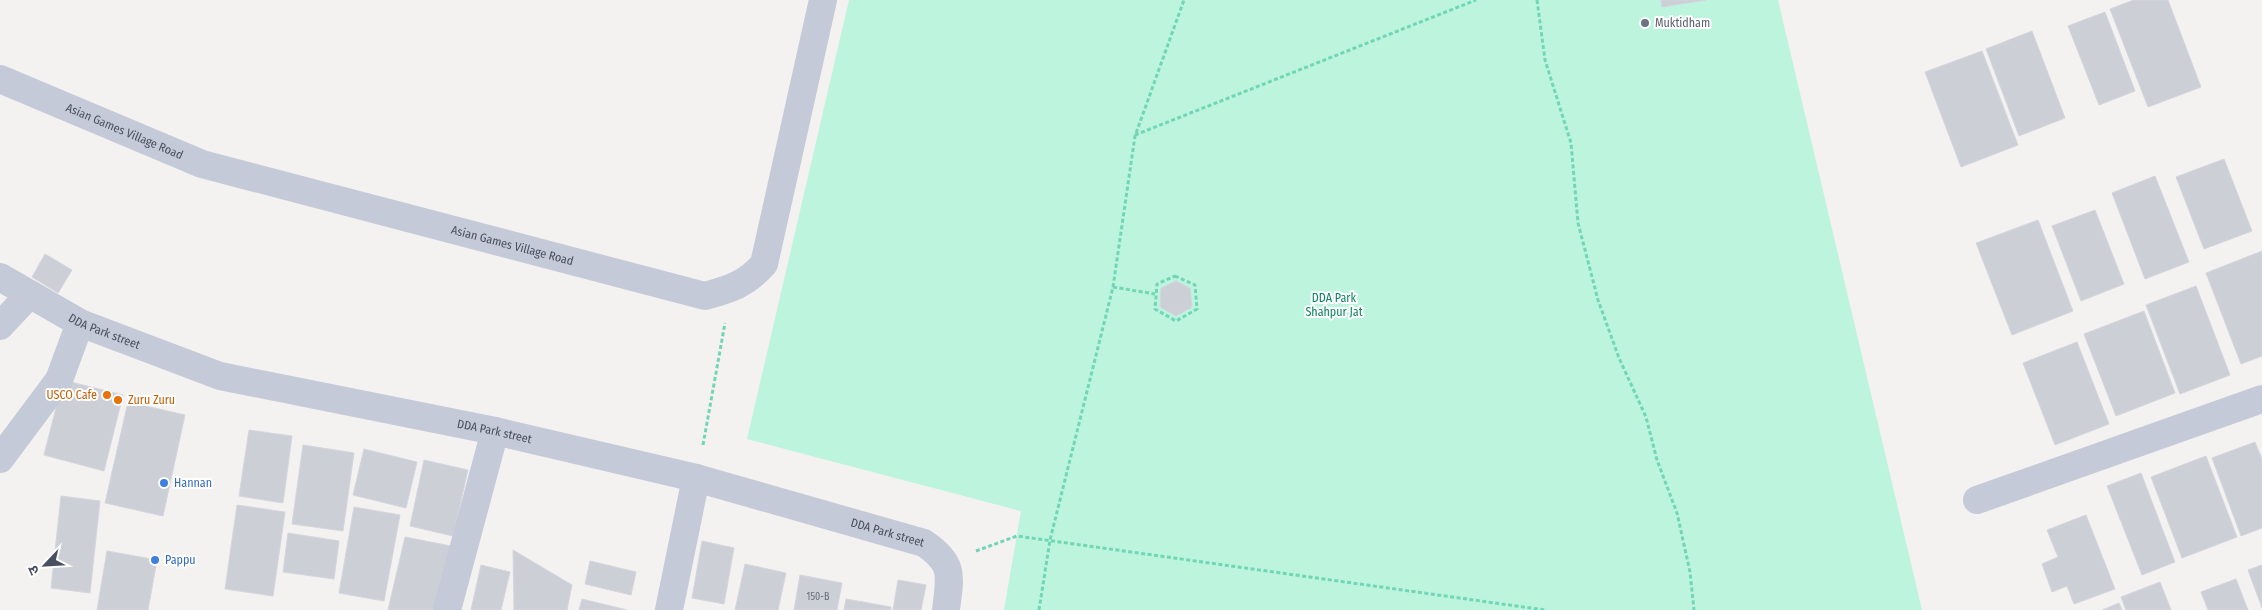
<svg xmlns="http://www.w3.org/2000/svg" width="2262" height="610" font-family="'Fira Sans Condensed','Noto Sans Devanagari',sans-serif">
<rect width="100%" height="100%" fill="#f4f1f1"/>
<!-- green -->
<path fill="#bcf4dd" d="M849,0H1778L1922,610H1004L1021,511L747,439Z"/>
<!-- building -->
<path fill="#cdcfd7" stroke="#d4d5dd" d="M1661,0H1706L1662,7Z
M2134,0H2168L2201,87L2148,107L2110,9Z
M2105,12L2135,91L2099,105L2068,26Z
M2032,31L2065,118L2019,136L1986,49Z
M1982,51L2018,145L1961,167L1925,72Z
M2224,159L2252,231L2204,249L2176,177Z
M2155,176L2189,262L2145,279L2112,193Z
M2095,210L2124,284L2081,301L2052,226Z
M2038,220L2073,311L2012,335L1976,243Z
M2262,251V356L2241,364L2206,273Z
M45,254L72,270L58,293L32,277Z
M1176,281L1190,288L1192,307L1176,316L1160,307L1161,288Z
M2196,286L2230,375L2180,394L2146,305Z
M2144,311L2175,393L2116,416L2084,334Z
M2077,342L2109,424L2055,445L2023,363Z
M63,380L123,395L104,471L44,455Z
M128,402L185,415L163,516L105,503Z
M249,430L292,436L283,503L239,496Z
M2255,442L2262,459V528L2241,536L2212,458Z
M303,445L354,453L343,531L292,524Z
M364,449L417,462L406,508L353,495Z
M2206,456L2237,537L2182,558L2151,477Z
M424,460L468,470L453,536L410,526Z
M2141,473L2175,562L2142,575L2107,486Z
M61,496L100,501L90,593L51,588Z
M237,505L285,512L273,596L225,589Z
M354,507L400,515L384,601L339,593Z
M2086,515L2115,589L2074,604L2067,586L2052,592L2042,564L2058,557L2047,530Z
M288,533L339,541L334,579L283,572Z
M405,537L451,546L435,610H388Z
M702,541L734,548L724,604L692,598Z
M513,550L572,585L567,610H514Z
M107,551L157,560L148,610H97Z
M590,561L636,572L631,595L585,584Z
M745,564L786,573L778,610H735Z
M481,565L510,572L501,610H471Z
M2262,565V608L2248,570Z
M800,575L842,583L837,610H794Z
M2236,579L2248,610H2208L2201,592Z
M898,580L926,585L921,610H893Z
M2160,582L2171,610H2126L2121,597Z
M582,599L627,610H579Z
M846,599L891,607V610H844Z
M2119,603L2122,610H2102Z"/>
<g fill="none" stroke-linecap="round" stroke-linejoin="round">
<!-- path -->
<path stroke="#71d6b7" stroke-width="3" stroke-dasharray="4 2.5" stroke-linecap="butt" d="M1537,0L1545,60L1571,143L1578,223L1598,300L1619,358L1646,417L1657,460L1677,513L1690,572L1694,610
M1135,135L1476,0
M1175,276L1195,285L1197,309L1176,321L1155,309L1157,284Z
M1113,287L1155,294
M703,445L725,323
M976,551L1017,536L1545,610
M1039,610L1050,540L1113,287L1135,136L1184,0"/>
<!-- minor -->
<g stroke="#c4cad7" stroke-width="28">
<path id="s1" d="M0,79L202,164L705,296C731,289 746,284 764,264L823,0"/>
<path id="s2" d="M0,277L80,323L220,376L495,431L696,478L924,543C955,564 950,576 946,610"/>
<path d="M0,326L30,294"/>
<path d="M0,459L59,380L80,323"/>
<path d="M1977,500L2262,399"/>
<path d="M447,610L495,431"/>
<path d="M669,610L696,478"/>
</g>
</g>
<!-- markers -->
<circle fill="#6b7280" stroke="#fff" stroke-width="2" cx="1645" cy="23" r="5"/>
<g fill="#e8710a" stroke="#fff" stroke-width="2">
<circle cx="107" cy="395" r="5"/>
<circle cx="118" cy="400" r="5"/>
</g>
<g fill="#3f7fe0" stroke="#fff" stroke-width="2">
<circle cx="164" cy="483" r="5"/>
<circle cx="155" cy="560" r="5"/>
</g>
<g text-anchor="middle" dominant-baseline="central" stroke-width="4" stroke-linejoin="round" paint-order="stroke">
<!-- number labels -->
<g font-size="10" fill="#686f7e">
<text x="818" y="597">150-B</text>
</g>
<!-- worship labels -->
<g font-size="12" fill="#5b616d" stroke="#fff" text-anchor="start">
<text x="1655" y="23">Muktidham</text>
</g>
<!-- street labels -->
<g font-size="12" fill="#474f61" stroke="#fff">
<text stroke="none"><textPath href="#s1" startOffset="135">Asian Games Village Road</textPath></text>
<text stroke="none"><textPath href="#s1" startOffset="540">Asian Games Village Road</textPath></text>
<text stroke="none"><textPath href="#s2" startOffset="118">DDA Park street</textPath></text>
<text stroke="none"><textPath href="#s2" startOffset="522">DDA Park street</textPath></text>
<text stroke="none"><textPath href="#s2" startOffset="928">DDA Park street</textPath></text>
</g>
<!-- park labels -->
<g font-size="12" fill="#0e8561" stroke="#fff">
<text x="1334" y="298">DDA Park<tspan x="1334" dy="14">Shahpur Jat</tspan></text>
</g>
<!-- food labels -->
<g font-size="12" fill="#c56008" stroke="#fff" text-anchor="end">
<text x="97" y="395">USCO Cafe</text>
<text x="128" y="400" text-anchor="start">Zuru Zuru</text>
</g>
<!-- shop labels -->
<g font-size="12" fill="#366cbe" stroke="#fff" text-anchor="start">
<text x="174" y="483">Hannan</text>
<text x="165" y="560">Pappu</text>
</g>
</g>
<!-- north arrow -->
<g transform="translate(45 565) rotate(245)" stroke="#ffffff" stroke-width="4" paint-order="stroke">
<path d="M0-4L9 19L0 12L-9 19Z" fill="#474f61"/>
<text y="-8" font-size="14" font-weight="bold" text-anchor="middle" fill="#474f61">उ</text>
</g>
</svg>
